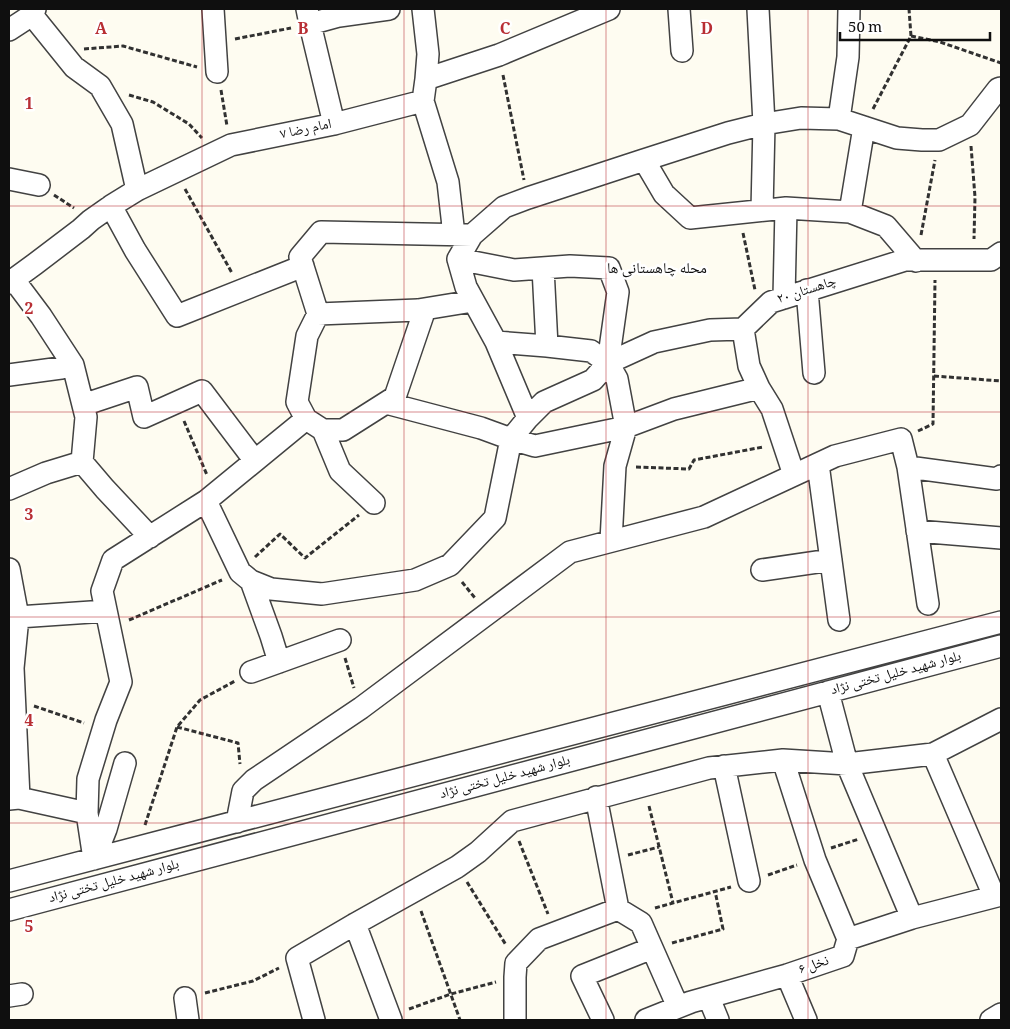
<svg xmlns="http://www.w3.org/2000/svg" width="1010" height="1029" font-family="Georgia,'Noto Naskh Arabic',serif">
<rect width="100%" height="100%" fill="#fefcf1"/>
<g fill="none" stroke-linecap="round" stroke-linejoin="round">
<defs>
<path id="minor" d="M213,9L217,72
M307,9L310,24L334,124
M423,9L428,54L426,79
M679,9L682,51
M758,9L764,124L762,210
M32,15L74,67L100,86L122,124L137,190
M310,24L339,16L389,9
M9,30L32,15L35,9
M423,101L448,182L454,235
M839,119L848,57L849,9
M644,160L728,133L764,124L801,118L839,119L897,138L922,140H939L970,125L998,89L1001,88
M9,179L39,185
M111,206L135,250L177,316L303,266
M850,212L864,127
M472,235L321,232L300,257L318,314L418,310L473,301
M458,259L514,270L570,266L609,268L618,292L608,363
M543,268L547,346
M14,280L41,316L73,365L86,417L82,462
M9,283L35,264L81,229L91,220L111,206L137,190L231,145L334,124L423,101L426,79L499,55L609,9
M807,290L814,373
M784,298L786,208
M318,314L307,336L297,402L306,419L323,430H343L395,397L425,309
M743,329L710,330L654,342L608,363L593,380L544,402L528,418L511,439L535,446L626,427L674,409L759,388
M496,342L547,346L591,351L608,363L617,379L626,427L615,466L611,541
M9,375L61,368L73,365
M83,405L137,387L144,417L202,391L255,461
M528,418L496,342L466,287L458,259L472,235L504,207L528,198L644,160L664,194L690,218L786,208L850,212L886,226L916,261
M306,419L206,501L240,572L251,581L271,589L322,594L415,580L450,565L495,518L511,439L481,428L386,403
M323,430L340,471L374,503
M818,464L839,620
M908,467L928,604
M794,475L772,409L759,388L749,366L743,329L771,302L905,260H991L1001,253
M9,489L46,473L82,462L105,489L150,537
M917,531L1001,538
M9,569L18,617L13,668L19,798
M762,570L831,560
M251,581L271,636L279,662
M9,619L18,617L106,611
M251,672L340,640
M828,692L847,764L912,918
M933,754L994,896
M783,760L815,860L848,939
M724,766L749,881
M596,797L618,909L641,923L678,1007
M9,799L19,798L87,813
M237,822L243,791L254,780L361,708L570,552L704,517L835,456L901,439L908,467L997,479L1001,476
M95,857L106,829L125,763
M94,859L87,813L88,779L106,720L121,682L102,591L113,560L206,501
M9,881L1001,622
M9,910L1001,646
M355,924L391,1020
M787,975L806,1020
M9,996L22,994
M185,998L188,1020
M709,998L718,1020
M314,1020L297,958L355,924L457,867L478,852L512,821L709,768L783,760L847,764L933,754L1001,719
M515,1020V977L516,963L539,939L618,909
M603,1020L582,976L652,948
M646,1020L691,1002L787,975L843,956L848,939L912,918L1001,895
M991,1020L1001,1014"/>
</defs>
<!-- minor casing -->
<use href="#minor" stroke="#424242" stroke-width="24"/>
<!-- path -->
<path stroke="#313131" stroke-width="3" stroke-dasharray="5 2.5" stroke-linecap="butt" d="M911,36L940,42L1001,63
M235,39L291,28
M84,49L123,46L197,67
M503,75L524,180
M221,90L227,126
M129,95L153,102L189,124L202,138
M873,109L911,36L909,9
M971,146L975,197L974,239
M185,189L232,273
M54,195L74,208
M743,233L755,290
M921,235L935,160
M934,376L1001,381
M184,421L207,475
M918,431L933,424L935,280
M636,467L689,469L694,460L763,447
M255,557L280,534L305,558L359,515
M462,582L475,598
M129,620L222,580
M345,658L354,688
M34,706L84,723
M177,727L238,743L240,764
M649,806L673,903
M145,825L177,727L200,700L235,681
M519,841L548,914
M831,848L859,839
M628,855L659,847
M768,875L797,865
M467,882L506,945
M655,908L731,887
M421,911L460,1020
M672,943L723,929L715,891
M205,993L253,981L279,968
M409,1009L451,994L496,982"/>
<!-- minor -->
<use href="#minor" stroke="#fff" stroke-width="21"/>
</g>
<!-- grid -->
<path fill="none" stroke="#b82e34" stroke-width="1" stroke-opacity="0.55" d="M202,9V1020M404,9V1020M606,9V1020M808,9V1020M9,206H1001M9,412H1001M9,617H1001M9,823H1001"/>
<g text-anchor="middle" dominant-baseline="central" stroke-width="5" stroke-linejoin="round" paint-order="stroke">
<!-- street labels -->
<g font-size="14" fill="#0f0f0f" stroke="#fff">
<text transform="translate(306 130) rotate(-12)">امام رضا ۷</text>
<text transform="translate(807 291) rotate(-18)">چاهستان ۲۰</text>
<text transform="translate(896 674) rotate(-15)">بلوار شهید خلیل تختی نژاد</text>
<text transform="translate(505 778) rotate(-15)">بلوار شهید خلیل تختی نژاد</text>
<text transform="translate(114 882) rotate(-15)">بلوار شهید خلیل تختی نژاد</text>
<text transform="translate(814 966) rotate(-19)">نخل ۶</text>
</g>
<!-- neighbourhood labels -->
<g font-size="15" fill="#0f0f0f" stroke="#fff">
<text x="657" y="270">محله چاهستانی ها</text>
</g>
</g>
<g font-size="16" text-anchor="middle" font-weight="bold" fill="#b82e34" stroke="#fff" stroke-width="5" stroke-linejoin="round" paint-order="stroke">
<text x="101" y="34">A</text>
<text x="303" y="34">B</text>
<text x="505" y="34">C</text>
<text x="707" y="34">D</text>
<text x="29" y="109">1</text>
<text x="29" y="314">2</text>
<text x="29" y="520">3</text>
<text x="29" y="726">4</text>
<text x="29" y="932">5</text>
</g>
<!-- border -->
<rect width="1010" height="1029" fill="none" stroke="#0f0f0f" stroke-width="20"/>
<!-- scale -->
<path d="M840 32v8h150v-8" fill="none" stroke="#0f0f0f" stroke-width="2.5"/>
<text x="848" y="32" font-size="15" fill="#0f0f0f" stroke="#ffffff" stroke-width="4" paint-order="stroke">50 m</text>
</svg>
